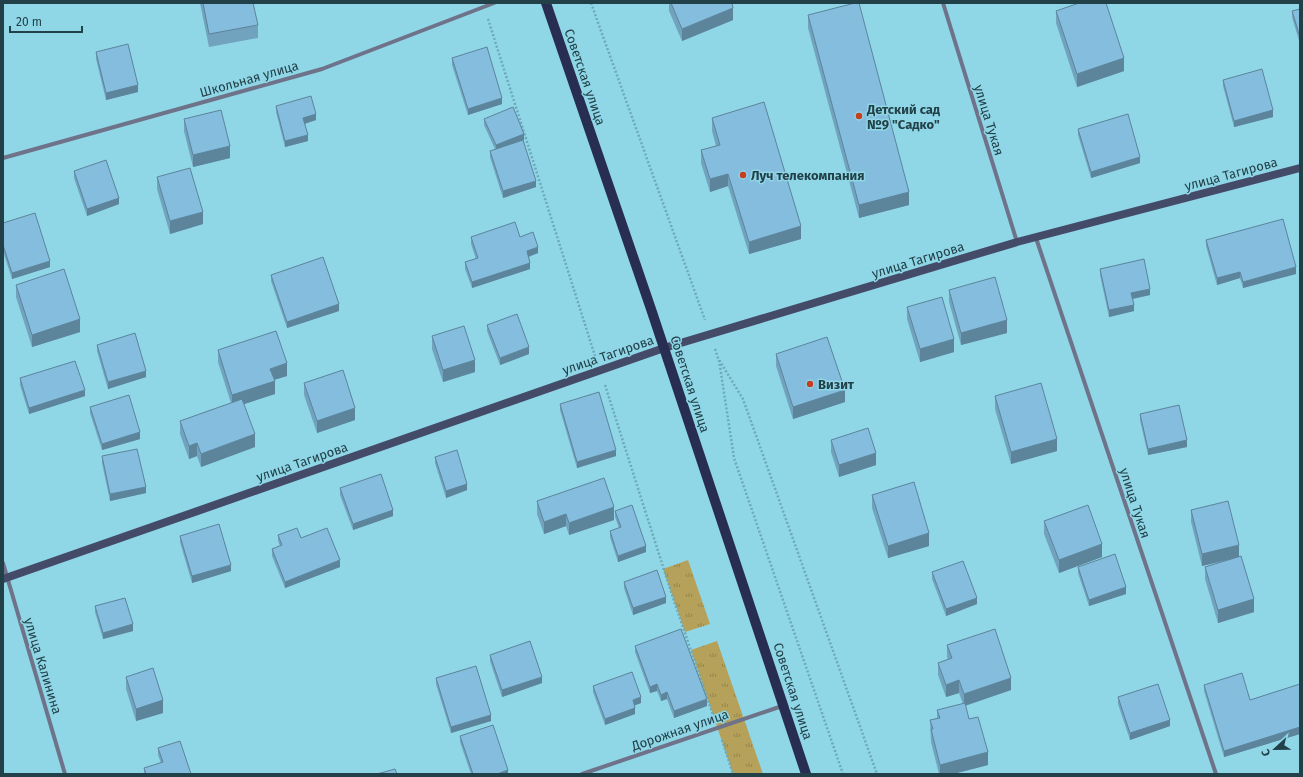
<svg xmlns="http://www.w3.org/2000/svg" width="1303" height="777" font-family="'Fira Sans',sans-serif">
<defs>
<pattern id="grass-tufts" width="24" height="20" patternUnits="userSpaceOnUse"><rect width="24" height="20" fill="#b5a159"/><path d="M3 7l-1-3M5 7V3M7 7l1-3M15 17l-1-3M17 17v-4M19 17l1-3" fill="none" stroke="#93854b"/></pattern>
</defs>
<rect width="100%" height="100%" fill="#8fd6e7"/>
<!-- grass -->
<path fill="url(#grass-tufts)" d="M688,560L710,624L685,632L663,569Z
M717,641L763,774H733L691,650Z"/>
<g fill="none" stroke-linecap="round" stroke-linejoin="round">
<!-- path -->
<path stroke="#6ea9b7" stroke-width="2.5" stroke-dasharray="2 2" stroke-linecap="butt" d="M591,3L705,320
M488,19L595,356
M715,349L718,358L743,399L877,774
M719,360L734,458L843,774
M605,385L674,601L713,715
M722,740L733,774"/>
<!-- street -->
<path stroke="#6e7389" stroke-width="4" d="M943,3L1017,242
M3,158L322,69L494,3
M1036,238L1216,774
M3,563L65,774
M582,774L782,706"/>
<!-- secondary -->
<path stroke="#444b69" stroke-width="8" d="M3,579L664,348L1017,242L1300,168"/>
<!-- primary -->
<path stroke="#282e52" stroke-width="10" d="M546,3L651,309L806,774"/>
</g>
<!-- wall -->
<path fill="#72a3be" d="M200,3H253L258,25V38L209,47Z
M669,3H732L733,20L682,41L669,11Z
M1300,9V44L1292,17V11Z
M1056,11L1124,71L1077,87L1056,23Z
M808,15L909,205L859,218L808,28Z
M96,52L138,92L106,100L96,59Z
M452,58L502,104L468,115L452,65Z
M1223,80L1273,117L1234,127L1223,86Z
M276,106L316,120L305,124L308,141L285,147L276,112Z
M712,118L801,239L749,254L728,186L710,192L701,163V150L716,146L712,131Z
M184,119L230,158L193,167L184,131Z
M484,119L524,140L523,141L536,187L503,198L490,157V151L495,149L484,125Z
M1078,129L1140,163L1091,178L1078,135Z
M74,171L119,204L87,216L74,178Z
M157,177L203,224L170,234L157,189Z
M3,223L50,267L12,279L3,251Z
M471,237H520L538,253L529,257L530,269L472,288L465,269V262L476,259L471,244Z
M1206,240L1296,274L1243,288L1240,278L1217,285L1206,246Z
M1100,269L1150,295L1133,299L1134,311L1109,317L1100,275Z
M271,275L339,311L287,328L271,281Z
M16,285L80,332L32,347L16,297Z
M949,290L1007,333L961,345L949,302Z
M907,307L954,352L920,362L907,319Z
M487,325L529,354L500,365L487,331Z
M432,336L475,372L443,382L432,349Z
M97,345L146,377L108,389L97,351Z
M218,350L287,376L274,380L275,394L244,404L255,447L201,467L197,456L189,459L180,434V421L231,403L218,362Z
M776,354L845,402L793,419L776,366Z
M20,378L85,396L29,414L20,385Z
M304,383L355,420L317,433L304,395Z
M995,396L1057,451L1011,464L995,409Z
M560,404L616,456L577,468L560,410Z
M90,407L140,439L102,450L90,413Z
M1140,414L1187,447L1148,455L1140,420Z
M831,440L876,465L839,477L831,452Z
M102,456L146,493L110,501L102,463Z
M435,457L467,490L446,498L435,463Z
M340,488L393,516L353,530L340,495Z
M872,495L929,546L888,558L872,508Z
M537,501L614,520L569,535L566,526L544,534L537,514Z
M1191,510L1239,557L1254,612L1218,623L1205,579V567L1232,559L1202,566L1191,522Z
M615,511L646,552L618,562L610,537V531L619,528L615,517Z
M1044,521L1102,557L1059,573L1044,534Z
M278,535L301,538L340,567L285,588L272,556V549L280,546L278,541Z
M180,536L231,571L192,583L180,542Z
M1078,567L1126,594L1089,606L1078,573Z
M932,572L977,604L946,616L932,579Z
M624,582L666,603L633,615L624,588Z
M95,606L133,631L103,639L95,612Z
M947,645L1011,690L965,706L969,719L988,765L953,774H939L931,742L930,720L937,718V710L963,704L959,693L946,697L938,675V663L948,659L947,657Z
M635,646L707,706L674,718L667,699L661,701L657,691L650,693L635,652Z
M490,655L542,683L502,697L490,661Z
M126,677L163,713L136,721L126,689Z
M436,678L491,721L451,733L436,684Z
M1300,684V734L1224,757L1204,691V685L1250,700Z
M593,686L641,703L635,705V714L605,725L593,692Z
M1118,697L1170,726L1130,740L1118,704Z
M460,736L508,774H471L460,742Z
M158,748L191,774H144V768L161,763L158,755Z"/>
<!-- shaded-wall -->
<path fill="#5c849b" d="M733,8V20L682,41V29Z
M1124,58V71L1077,87V74Z
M138,85V92L106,100V93Z
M502,98V104L468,115V109Z
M1273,110V117L1234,127V121Z
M316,114V120L303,124V118Z
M524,134V140L496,152V145Z
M308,135V141L285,147V141Z
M230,146V158L193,167V155Z
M1140,157V163L1091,178V172Z
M728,174V186L710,192V179Z
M536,181V187L503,198V191Z
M909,192V205L859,218V205Z
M119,198V204L87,216V209Z
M203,212V224L170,234V221Z
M801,226V239L749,254V242Z
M538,247V253L527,257V251Z
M50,261V267L12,279V273Z
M530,263V269L472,288V282Z
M1296,267V274L1243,288V282Z
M1240,272V278L1217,285V278Z
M1150,289V295L1131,299V293Z
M339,304V311L287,328V322Z
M1134,305V311L1109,317V310Z
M80,319V332L32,347V335Z
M1007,320V333L961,345V333Z
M954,339V352L920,362V349Z
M529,347V354L500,365V358Z
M475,360V372L443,382V370Z
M287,363V376L270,381V369Z
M146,371V377L108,389V382Z
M275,381V394L232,408V395Z
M85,390V396L29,414V408Z
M845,390V402L793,419V407Z
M355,408V420L317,433V421Z
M140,432V439L102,450V444Z
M255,434V447L201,467V454Z
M1057,439V451L1011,464V452Z
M1187,440V447L1148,455V449Z
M197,443V456L189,459V446Z
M616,450V456L577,468V462Z
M876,453V465L839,477V465Z
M467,484V490L446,498V491Z
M146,487V493L110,501V494Z
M614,507V520L569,535V523Z
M393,510V516L353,530V524Z
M566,514V526L544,534V522Z
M929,533V546L888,558V546Z
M1102,544V557L1059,573V560Z
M1239,545V557L1202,566V554Z
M646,546V552L618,562V556Z
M340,560V567L285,588V582Z
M231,565V571L192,583V576Z
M1126,587V594L1089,606V600Z
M666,597V603L633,615V608Z
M977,598V604L946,616V609Z
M1254,599V612L1218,623V610Z
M133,624V631L103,639V633Z
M542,677V683L502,697V690Z
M1011,678V690L964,706V694Z
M959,680V693L946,697V685Z
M657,684V691L650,693V687Z
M667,692V699L661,701V695Z
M641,697V703L633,706V700Z
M707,699V706L674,718V711Z
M163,700V713L136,721V709Z
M635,708V714L605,725V719Z
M491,715V721L451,733V727Z
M1170,720V726L1130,740V733Z
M1300,727V734L1224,757V751Z
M988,752V765L953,774H940V765Z
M508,770V774H497Z"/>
<!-- building -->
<path fill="#84bddd" stroke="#5c849b" d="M203,3H253L258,25L209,34Z
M671,3H732L733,8L682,29Z
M855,3H859L909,192L859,205L808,15Z
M1079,3H1106L1124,58L1077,74L1056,11Z
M1300,9V37L1292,11Z
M128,44L138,85L106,93L96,52Z
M487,47L502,98L468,109L452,58Z
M1262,69L1273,110L1234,121L1223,80Z
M311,96L316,114L303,118L308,135L285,141L276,106Z
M764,102L801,226L749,242L728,174L710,179L701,150L720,145L712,118Z
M513,107L524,134L496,145L484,119Z
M221,110L230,146L193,155L184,119Z
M1128,114L1140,157L1091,172L1078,129Z
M523,140L536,181L503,191L490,151Z
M106,160L119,198L87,209L74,171Z
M190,168L203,212L170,221L157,177Z
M35,213L50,261L12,273L3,245V223Z
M1283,219L1296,267L1243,282L1240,272L1217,278L1206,240Z
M515,222L520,237L533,232L538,247L527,251L530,263L472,282L465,262L478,258L471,237Z
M323,257L339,304L287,322L271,275Z
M1144,259L1150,289L1131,293L1134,305L1109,310L1100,269Z
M64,269L80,319L32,335L16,285Z
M995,277L1007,320L961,333L949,290Z
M942,297L954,339L920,349L907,307Z
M517,314L529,347L500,358L487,325Z
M464,326L475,360L443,370L432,336Z
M276,331L287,363L270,369L275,381L232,395L218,350Z
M135,333L146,371L108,382L97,345Z
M827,337L845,390L793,407L776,354Z
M75,361L85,390L29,408L20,378Z
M343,370L355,408L317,421L304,383Z
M1041,383L1057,439L1011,452L995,396Z
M599,392L616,450L577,462L560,404Z
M129,395L140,432L102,444L90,407Z
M242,399L255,434L201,454L197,443L189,446L180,421Z
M1179,405L1187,440L1148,449L1140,414Z
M868,428L876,453L839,465L831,440Z
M137,449L146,487L110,494L102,456Z
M457,450L467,484L446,491L435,457Z
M381,474L393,510L353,524L340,488Z
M604,478L614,507L569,523L566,514L544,522L537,501Z
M914,482L929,533L888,546L872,495Z
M1228,501L1239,545L1202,554L1191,510Z
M632,505L646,546L618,556L610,531L621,527L615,511Z
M1088,505L1102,544L1059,560L1044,521Z
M219,524L231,565L192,576L180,536Z
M297,528L301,538L327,528L340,560L285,582L272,549L282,545L278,535Z
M1115,554L1126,587L1089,600L1078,567Z
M1241,556L1254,599L1218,610L1205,567Z
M963,561L977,598L946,609L932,572Z
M657,570L666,597L633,608L624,582Z
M125,598L133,624L103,633L95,606Z
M681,629L707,699L674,711L667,692L661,695L657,684L650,687L635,646Z
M995,629L1011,678L964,694L959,680L946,685L938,663L952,658L947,645Z
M530,641L542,677L502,690L490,655Z
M476,666L491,715L451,727L436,678Z
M153,668L163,700L136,709L126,677Z
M632,672L641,697L633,700L635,708L605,719L593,686Z
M1242,673L1250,700L1300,684V727L1224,751L1204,685Z
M1158,684L1170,720L1130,733L1118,697Z
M965,703L969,719L978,717L988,752L940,765L931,729H933L930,720L940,718L937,710Z
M493,725L508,770L497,774H473L460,736Z
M180,741L191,774H146L144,768L163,762L158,748Z
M395,769L397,774H377Z"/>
<!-- markers -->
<g fill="#c73d1e" stroke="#8fd6e7" stroke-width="1.5">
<circle cx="859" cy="116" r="4"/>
<circle cx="743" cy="175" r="4"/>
<circle cx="810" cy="384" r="4"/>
</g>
<g text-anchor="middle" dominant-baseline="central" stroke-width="3" stroke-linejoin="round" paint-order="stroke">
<!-- street labels -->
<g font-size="13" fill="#224047" stroke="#8fd6e7">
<text transform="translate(585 77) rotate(71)">Советская улица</text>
<text transform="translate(249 79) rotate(-16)">Школьная улица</text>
<text transform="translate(989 120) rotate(73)">улица Тукая</text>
<text transform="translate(1231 174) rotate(-15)">улица Тагирова</text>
<text transform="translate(918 260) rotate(-17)">улица Тагирова</text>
<text transform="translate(608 355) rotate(-19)">улица Тагирова</text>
<text transform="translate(690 384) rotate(72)">Советская улица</text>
<text transform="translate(302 462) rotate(-19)">улица Тагирова</text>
<text transform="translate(1135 503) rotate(72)">улица Тукая</text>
<text transform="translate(43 666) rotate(73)">улица Калинина</text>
<text transform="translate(793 691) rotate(72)">Советская улица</text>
<text transform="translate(680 730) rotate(-19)">Дорожная улица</text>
</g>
<!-- poi labels -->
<g font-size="13" font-weight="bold" fill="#224047" stroke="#8fd6e7" text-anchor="start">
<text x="867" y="109">Детский сад<tspan x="867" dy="15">№9 "Садко"</tspan></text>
<text x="751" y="175">Луч телекомпания</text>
<text x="818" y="384">Визит</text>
</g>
</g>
<!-- border -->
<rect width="1303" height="777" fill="none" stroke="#224047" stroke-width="8"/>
<!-- north arrow -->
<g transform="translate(1275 749) rotate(248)" stroke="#8fd6e7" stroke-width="3" paint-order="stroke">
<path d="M0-3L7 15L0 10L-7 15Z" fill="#224047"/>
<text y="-6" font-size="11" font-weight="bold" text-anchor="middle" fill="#224047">С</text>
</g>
<!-- scale -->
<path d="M10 26v6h72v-6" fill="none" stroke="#224047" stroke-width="2"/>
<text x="16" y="26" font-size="12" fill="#224047" stroke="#8fd6e7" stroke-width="3" paint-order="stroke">20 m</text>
</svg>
